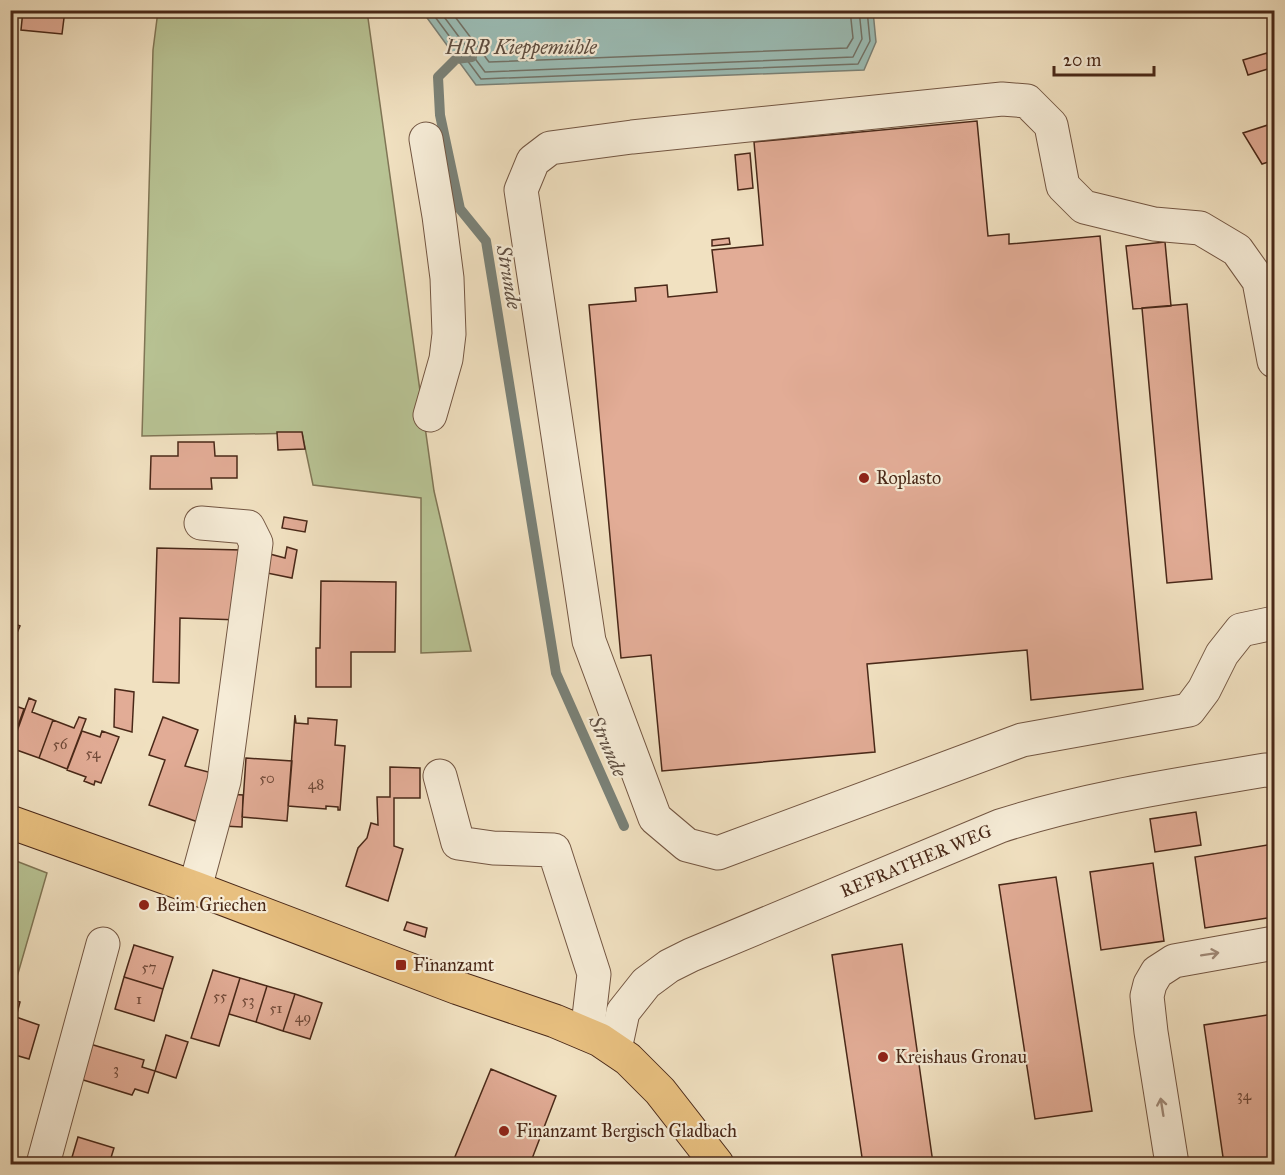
<svg xmlns="http://www.w3.org/2000/svg" width="1285" height="1175" font-family="'IM FELL Great Primer',serif">
<rect width="100%" height="100%" fill="#f1e1c1"/>
<filter id="stains"><feTurbulence type="fractalNoise" baseFrequency=".00333" numOctaves="4"/><feColorMatrix values="0 0 0 0 .2 0 0 0 0 .09 0 0 0 0 .02 0 0 0 .5 -.17"/></filter>
<radialGradient id="worn" r=".72"><stop offset=".6" stop-color="#630" stop-opacity="0"/><stop offset="1" stop-color="#630" stop-opacity=".3"/></radialGradient>
<!-- green -->
<path fill="#b8c394" stroke="#807656" stroke-width="1.5" d="M158,11H367L434,491L471,651L421,653V498L313,485L302,433L142,436L153,50Z
M11,859L47,873L15,984L10,983Z"/>
<!-- water -->
<path fill="#9bbdb6" stroke="#7a8177" stroke-width="1.5" d="M422,11H873L876,42L864,70L476,85Z"/>
<g fill="none" stroke-linecap="round" stroke-linejoin="round">
<!-- shore -->
<path stroke="#727267" stroke-width="1.5" d="M430,10L481,79L858,64L870,41L867,10
M439,10L485,72L853,57L862,39L859,10
M450,10L489,62L847,48L853,38L850,10"/>
<!-- stream -->
<path stroke="#7a8177" stroke-width="10" d="M472,57L456,59L438,77L440,115L460,209L486,241L556,673L624,826"/>
</g>
<!-- building -->
<path fill="#e2ac96" stroke="#492818" stroke-width="1.5" d="M23,10H65L62,34L21,30Z
M1267,53L1271,68L1248,75L1243,60Z
M10,66H14V91H10Z
M977,121L988,236L1009,234V244L1100,236L1143,689L1031,700L1027,650L867,664L875,752L662,771L651,655L621,658L589,305L636,301L635,288L667,285L668,297L717,292L712,250L763,245L754,142Z
M1274,123V160L1262,164L1243,133Z
M750,153L753,188L738,190L735,155Z
M729,238L730,244L712,246V240Z
M1165,242L1171,306L1133,309L1126,246Z
M1187,304L1212,579L1167,583L1142,308Z
M277,432H302L305,449L278,450Z
M178,442H214L215,456H237V478H211L212,489H150L151,456H178Z
M284,517L307,521L305,532L282,528Z
M287,547L297,550L292,578L262,572L266,553L285,558Z
M157,548L242,550L240,620L180,618L179,683L153,682Z
M321,581L396,582L395,652H351V687H316V648H320Z
M10,622L20,626L10,649Z
M115,689L134,692L132,732L114,727Z
M29,698L36,701L32,712L53,720L39,758L11,748Z
M10,704L24,709L10,748Z
M295,715L296,723L308,724V718L337,720L335,745L345,746L340,810H338V807L326,806V809L288,806Z
M79,717L86,719L67,769L39,758L53,720L74,728Z
M163,717L198,730L185,766L216,774L198,822L149,805L165,760L149,755Z
M82,731L100,737L102,731L119,737L101,783L95,781L94,785L84,781L86,777L67,770Z
M246,758L292,761L287,821L242,817Z
M390,767L420,768V798H394V846L403,849L388,901L346,886L358,848L367,838L371,823L378,825L377,797H390Z
M227,794L243,795L242,827L223,826Z
M1196,812L1201,845L1155,852L1150,819Z
M1274,844V917L1205,928L1195,857Z
M1153,863L1164,941L1101,950L1090,872Z
M1056,877L1092,1111L1035,1119L999,885Z
M407,922L427,928L425,937L404,930Z
M902,944L933,1163L951,1160L952,1164H863L832,955Z
M134,945L173,957L163,989L124,977Z
M213,970L240,978L219,1046L191,1038Z
M124,977L163,989L154,1021L115,1009Z
M240,978L267,986L256,1022L229,1014Z
M267,986L295,994L283,1031L256,1022Z
M295,994L322,1003L310,1039L283,1031Z
M10,999L20,1002L16,1017L39,1025L29,1059L15,1055L13,1062L10,1061Z
M1274,1014V1164H1224L1204,1025Z
M166,1035L188,1042L176,1078L155,1071Z
M90,1044L144,1060L142,1067L155,1071L148,1093L135,1089L132,1095L80,1079Z
M491,1069L556,1096L530,1164H452Z
M10,1116L16,1118L10,1136Z
M78,1137L114,1148L109,1164H70Z"/>
<g fill="none" stroke-linecap="round" stroke-linejoin="round">
<defs>
<g id="minor">
<path d="M426,139L439,216L447,278L449,334L446,359L430,415"/>
<path d="M1274,361L1259,281L1237,250L1200,228L1154,224L1084,207L1063,186L1051,125L1027,101L1002,99L632,137L550,148L533,161L521,190L589,641L655,818L687,845L718,853L1022,740L1189,710L1204,690L1222,654L1241,630L1274,623"/>
<path d="M440,776L458,843L493,848L554,850L594,974L587,1034"/>
<path d="M195,888L224,781L256,543L248,527L201,523"/>
<path id="s1" d="M615,1049L623,1012L646,983L669,966L691,955L1000,826C1086,798 1176,785 1265,770L1274,771"/>
<path d="M43,1164L103,944"/>
<path d="M1172,1164L1151,1032L1147,996L1150,984L1157,972L1174,961L1274,943"/>
</g>
<path id="major" d="M10,822L195,888L458,988L555,1021L600,1040L628,1059L660,1091L717,1164"/>
</defs>
<!-- minor casing -->
<use href="#minor" stroke="#735642" stroke-width="35"/>
<!-- major casing -->
<use href="#major" stroke="#492818" stroke-width="35"/>
<!-- minor -->
<use href="#minor" stroke="#f6ecd7" stroke-width="33"/>
<!-- major -->
<use href="#major" stroke="#e8c080" stroke-width="33"/>
</g>
<!-- one-way arrows -->
<defs><path id="oneway-shaft" d="M-6 0H5M1.5-3L5.5 0L1.5 3" fill="none" stroke-width="1.6" stroke-linecap="round" stroke-linejoin="round" transform="scale(1.5)"/></defs>
<g stroke="#a08a78">
<use href="#oneway-shaft" transform="translate(1210 954) rotate(-9)"/>
<use href="#oneway-shaft" transform="translate(1162 1107) rotate(-99)"/>
</g>
<!-- markers -->
<g fill="#8f2418" stroke="#f6ecd7" stroke-width="2">
<circle cx="864" cy="478" r="6"/>
<circle cx="144" cy="905" r="6"/>
<rect x="395" y="959" width="12" height="12" rx="3"/>
<circle cx="883" cy="1057" r="6"/>
<circle cx="504" cy="1131" r="6"/>
</g>
<g text-anchor="middle" dominant-baseline="central" stroke-width="4.5" stroke-linejoin="round" paint-order="stroke">
<!-- number labels -->
<g font-size="15" fill="#6f4938">
<text x="60" y="744">56</text>
<text x="93" y="753">54</text>
<text x="267" y="778">50</text>
<text x="316" y="784">48</text>
<text x="149" y="967">57</text>
<text x="220" y="996">55</text>
<text x="139" y="999">1</text>
<text x="248" y="1000">53</text>
<text x="276" y="1008">51</text>
<text x="303" y="1017">49</text>
<text x="116" y="1069">3</text>
<text x="1244" y="1095">34</text>
</g>
<!-- poi labels -->
<g font-size="18" fill="#492818" stroke="#f6ecd7" text-anchor="start">
<text x="876" y="478">Roplasto</text>
<text x="156" y="905">Beim Griechen</text>
<text x="413" y="965">Finanzamt</text>
<text x="895" y="1057">Kreishaus Gronau</text>
<text x="516" y="1131">Finanzamt Bergisch Gladbach</text>
</g>
<!-- street labels -->
<g font-size="18" fill="#492818" stroke="#f6ecd7">
<text stroke="none"><textPath href="#s1" startOffset="372">REFRATHER WEG</textPath></text>
</g>
<!-- water labels -->
<g font-size="20" font-style="italic" fill="#5e4d40" stroke="#f6ecd7">
<text x="521" y="47">HRB Kieppemühle</text>
<text transform="translate(509 277) rotate(80)">Strunde</text>
<text transform="translate(608 746) rotate(66)">Strunde</text>
</g>
</g>
<!-- margin -->
<rect width="1285" height="1175" fill="none" stroke="#f1e1c1" stroke-width="36"/>
<rect x="12" y="12" width="1261" height="1151" fill="none" stroke="#492818" stroke-width="3"/>
<rect x="18" y="18" width="1249" height="1139" fill="none" stroke="#492818" stroke-width="1.5"/>
<!-- scale -->
<path d="M1054 66v9h100v-9" fill="none" stroke="#492818" stroke-width="3"/>
<text x="1063" y="66" font-size="18" fill="#492818" stroke="#f6ecd7" stroke-width="4.5" paint-order="stroke">20 m</text>
<rect width="100%" height="100%" filter="url(#stains)"/>
<rect width="100%" height="100%" fill="url(#worn)"/>
</svg>
